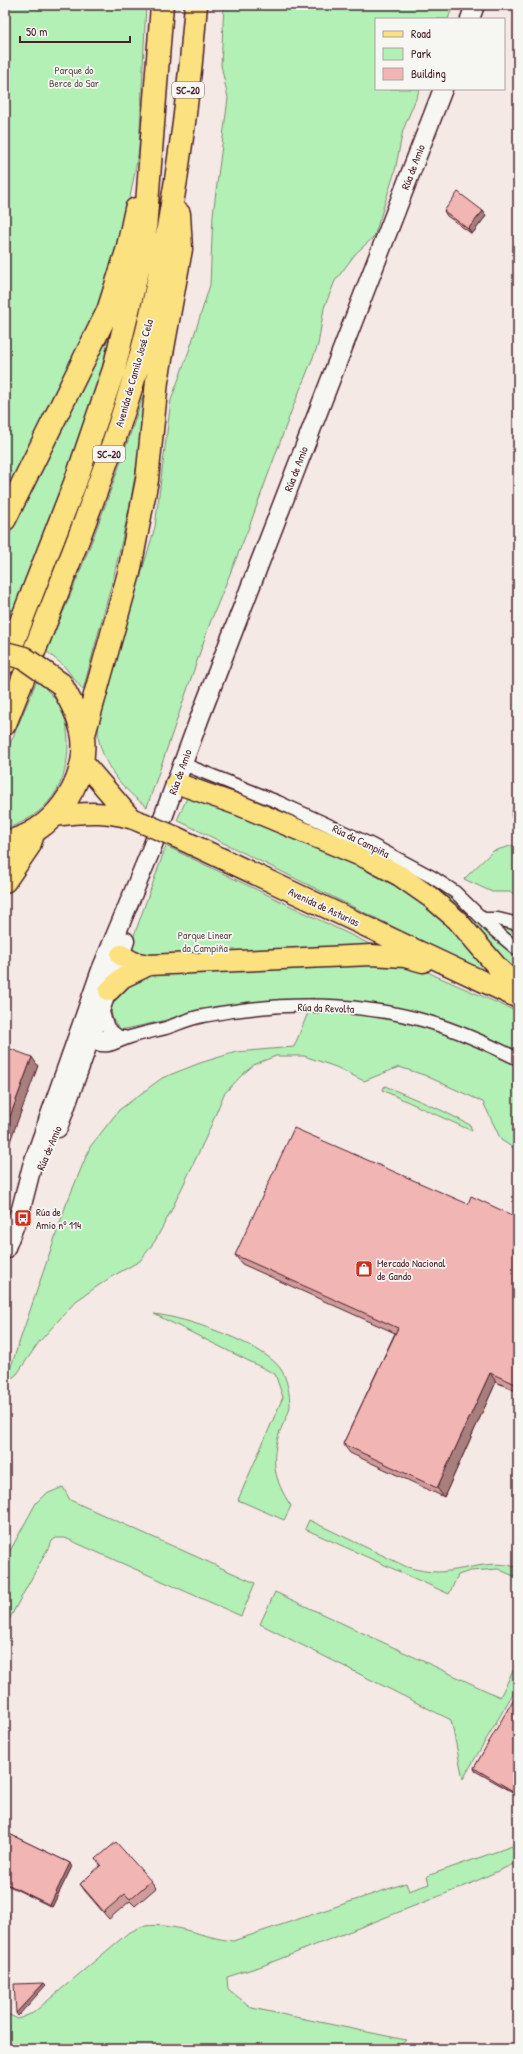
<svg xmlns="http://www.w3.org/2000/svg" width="523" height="2054" font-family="'Patrick Hand',sans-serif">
<rect width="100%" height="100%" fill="#f5e9e6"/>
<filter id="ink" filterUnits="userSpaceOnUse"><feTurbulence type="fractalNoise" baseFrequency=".025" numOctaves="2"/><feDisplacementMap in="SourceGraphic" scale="8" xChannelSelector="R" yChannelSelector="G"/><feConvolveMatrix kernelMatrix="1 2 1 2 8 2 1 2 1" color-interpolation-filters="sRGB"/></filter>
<g filter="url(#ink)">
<!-- green -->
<path fill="#b2f0b6" stroke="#7e8870" d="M5,5H146L139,150L120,250L106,294L5,498Z
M224,5H453L448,19H376V89H420L403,130L395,171L374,237L356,253L335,281L324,308L318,345L291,412L249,527L210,623L147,807C124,790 106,770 99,741C97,734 99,724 99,716L155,527L171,400L190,348L210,285L213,215L228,98L221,65Z
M110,335L107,358L79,443L5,633V544L43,464L96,359Z
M155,359L130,505L114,575L83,690L64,666L46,651C89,557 123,458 155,359Z
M37,680C47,690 58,700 64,714C67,722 67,732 68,741C69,785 47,816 5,829V756Z
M197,775C277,808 357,839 431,885C442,891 454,898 464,906C483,922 496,943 518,954V974L458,914L195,781Z
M518,792V835L511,815Z
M187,798L254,821L361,865L420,899L457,930L493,976L177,820Z
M518,844V896L510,892H492L464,879L493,851Z
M166,846L436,976L518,1012V1151L501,1140L483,1102L424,1075L399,1067L364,1081L336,1067L304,1056H276L255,1064L242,1075L224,1094L207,1135L170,1213L155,1241L140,1261L111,1277L76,1301L39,1342L17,1374L5,1384L66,1205L90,1147L119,1110L162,1078L200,1063L236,1052L294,1047L314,998L222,1008L121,1030L112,1019L111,1005L130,947Z
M501,925L518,930V943L516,942Z
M385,1086L443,1111L470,1125L472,1131L382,1090Z
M154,1314C184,1317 262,1343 280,1368C287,1377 290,1395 290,1406C289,1415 283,1423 280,1431C270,1461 274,1480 291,1506L284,1520L238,1500L283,1397L275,1374Z
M63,1487L70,1500L255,1583L241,1616L65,1538H56L52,1541L5,1627V1560L36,1503L44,1495Z
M309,1520L407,1567C418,1570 427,1572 438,1572C464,1571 492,1558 518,1568V1578L498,1569L470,1571L458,1575L449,1594L305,1529Z
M275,1592L500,1697L518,1661V1685L463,1779L451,1720L260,1624Z
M518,1844V1862L465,1886L262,1966L227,1977L228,1989L252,2008L406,2040L397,2049H5V2013L18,2019L33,2013L128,1933C133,1931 139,1927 145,1926C174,1922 204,1938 233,1941L406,1883L409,1891L429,1884L427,1876Z"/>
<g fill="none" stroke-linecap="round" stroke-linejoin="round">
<defs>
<path id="street" d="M183,764L278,802L372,845L432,877L455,892L493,929L518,950
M484,919H498L518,924
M102,1009L108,1028L119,1037
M87,1035L93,1044C112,1048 114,1042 130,1037C142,1033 154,1031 166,1028C178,1024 190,1018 203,1016C277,1002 356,1001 429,1022C459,1031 490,1045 518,1059
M88,1043L97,1037H124"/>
<path id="secondary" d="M470,19L475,5
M58,1128L125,941
M5,1250L21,1209L32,1166L101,970L151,850L200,717L443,89"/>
<path id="primary" d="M82,761L129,816
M176,783L241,806L368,859L400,876L430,897L457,920L499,969L518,986
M54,816C84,812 115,810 143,823
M176,837L518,998
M121,955L133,962L149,965L371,955L405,957L423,962
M109,991L122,978L149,965"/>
<path id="highway" d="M5,519L108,311L127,251L136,209
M5,663L75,483L114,369L144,244L162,5
M5,724C51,608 100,492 136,372C149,329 158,284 166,240C180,162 190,84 196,5
M83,738L129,573L147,480L157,381L181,249L179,214
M5,842C51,835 88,784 83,738C80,718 71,702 61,684
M5,881L29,846L34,831"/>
</defs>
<!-- street casing -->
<use href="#street" stroke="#4a1f2b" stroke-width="15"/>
<!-- secondary casing -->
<use href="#secondary" stroke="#4a1f2b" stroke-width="21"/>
<!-- primary casing -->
<use href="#primary" stroke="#4a1f2b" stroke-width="23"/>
<!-- highway casing -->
<use href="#highway" stroke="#4a1f2b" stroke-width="25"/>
<!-- street -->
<use href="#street" stroke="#f6f6f2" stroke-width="12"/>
<!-- secondary -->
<use href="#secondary" stroke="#f6f6f2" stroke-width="18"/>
<!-- primary -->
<use href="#primary" stroke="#fbe180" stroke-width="20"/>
<!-- highway -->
<use href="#highway" stroke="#fbe180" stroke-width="22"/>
<defs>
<path id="primary-bridge" d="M143,823L176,837"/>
<path id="highway-bridge" d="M5,653L24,658L61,684"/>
</defs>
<!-- primary-bridge casing -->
<use href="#primary-bridge" stroke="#4a1f2b" stroke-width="23" stroke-linecap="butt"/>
<!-- highway-bridge casing -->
<use href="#highway-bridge" stroke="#4a1f2b" stroke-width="25" stroke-linecap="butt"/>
<!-- primary-bridge -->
<use href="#primary-bridge" stroke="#fbe180" stroke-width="20"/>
<!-- highway-bridge -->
<use href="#highway-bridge" stroke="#fbe180" stroke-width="22"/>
</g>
<!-- wall -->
<path fill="#cf9c9b" stroke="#4a1f2b" d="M444,211H483L486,216L472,234L447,216Z
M468,1204L518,1218V1392L496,1382L444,1497L350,1453L343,1444L395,1333L242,1264L235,1255Z
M518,1694V1795L475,1771L474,1768Z
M5,1832L70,1863L72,1866L52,1907L5,1884Z
M96,1859L151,1881L156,1888L135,1906L130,1901L109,1919L85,1891L80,1884L101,1866Z"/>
<!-- shaded-wall -->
<path fill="#a97f7e" stroke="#4a1f2b" d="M483,211L486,216L472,234L468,229Z
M32,1057L38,1066L5,1155V1130Z
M490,1373L496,1382L444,1497L437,1488Z
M70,1863L72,1866L52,1907L50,1905Z
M8,1914L9,1916L5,1925V1919Z
M44,1983L46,1985L18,2016L16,2013Z"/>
<!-- building -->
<path fill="#f1b5b4" stroke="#4a1f2b" d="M458,192L483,211L468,229L444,211Z
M5,1047L32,1057L5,1130Z
M294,1128L468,1204L471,1196L518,1218V1385L490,1373L437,1488L343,1444L398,1328L235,1255Z
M517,1693L518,1694V1794L474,1768Z
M5,1832L70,1863L50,1905L5,1883Z
M116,1842L151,1881L130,1899L125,1894L104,1912L80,1884L101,1865L96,1859Z
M5,1912L8,1914L5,1919Z
M44,1983L16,2013L14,1984Z"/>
</g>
<!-- icons -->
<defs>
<symbol id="bus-square" viewBox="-11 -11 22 22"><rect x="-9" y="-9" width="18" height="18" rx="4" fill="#c8321e" stroke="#f6f6f2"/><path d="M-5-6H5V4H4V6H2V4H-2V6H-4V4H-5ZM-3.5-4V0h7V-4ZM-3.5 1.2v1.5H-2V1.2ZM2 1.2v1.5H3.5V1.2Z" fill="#fff"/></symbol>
<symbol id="shop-square" viewBox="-11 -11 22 22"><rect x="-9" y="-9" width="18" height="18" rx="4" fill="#c8321e" stroke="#f6f6f2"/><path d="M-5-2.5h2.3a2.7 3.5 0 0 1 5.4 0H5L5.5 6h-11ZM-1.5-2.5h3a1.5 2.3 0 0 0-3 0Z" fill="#fff"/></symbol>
</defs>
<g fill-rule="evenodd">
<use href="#bus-square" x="13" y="1208" width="20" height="20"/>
<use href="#shop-square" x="354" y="1259" width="20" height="20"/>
</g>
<g text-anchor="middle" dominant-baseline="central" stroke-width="3.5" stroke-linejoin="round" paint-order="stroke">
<!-- shield labels -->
<g fill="#f6f6f2" stroke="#7e6067" stroke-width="1">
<rect x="172" y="82" width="32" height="16" rx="3"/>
<rect x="93" y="446" width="32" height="16" rx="3"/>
</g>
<g font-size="10" font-weight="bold" fill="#4a1f2b">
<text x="188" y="90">SC-20</text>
<text x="109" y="454">SC-20</text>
</g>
<!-- park labels -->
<g font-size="11" fill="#64534e" stroke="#f6f6f2">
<text x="74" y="70">Parque do<tspan x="74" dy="13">Berce do Sar</tspan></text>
<text x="205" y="935">Parque Linear<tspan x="205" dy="13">da Campiña</tspan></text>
</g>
<!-- street labels -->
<g font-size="11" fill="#4a1f2b" stroke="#f6f6f2">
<text transform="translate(413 167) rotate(-69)">Rúa de Amio</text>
<text transform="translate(134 373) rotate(-74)">Avenida de Camilo José Cela</text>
<text transform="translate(296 469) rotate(-69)">Rúa de Amio</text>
<text transform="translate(180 772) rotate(-70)">Rúa de Amio</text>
<text transform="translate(361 841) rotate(26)">Rúa da Campiña</text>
<text transform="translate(324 907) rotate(25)">Avenida de Asturias</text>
<text transform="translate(326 1008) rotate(2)">Rúa da Revolta</text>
<text transform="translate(49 1148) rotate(-67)">Rúa de Amio</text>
</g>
<!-- poi labels -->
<g font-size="11" fill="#4a1f2b" stroke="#f6f6f2" text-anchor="start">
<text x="36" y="1212">Rúa de<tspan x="36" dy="13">Amio nº 114</tspan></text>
<text x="377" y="1263">Mercado Nacional<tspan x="377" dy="13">de Gando</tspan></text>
</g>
</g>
<!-- margin -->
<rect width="523" height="2054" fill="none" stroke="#f6f6f2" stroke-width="20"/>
<rect x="10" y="10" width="503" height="2034" fill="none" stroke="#4a1f2b" stroke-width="1.5" filter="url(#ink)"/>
<!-- legend -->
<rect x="375" y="18" width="130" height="72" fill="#f6f6f2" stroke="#b1a0a2"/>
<rect x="383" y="31" width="20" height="6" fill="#fbe180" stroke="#b1a0a2"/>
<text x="411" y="38" font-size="12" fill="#4a1f2b">Road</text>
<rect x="383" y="48" width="20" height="12" fill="#b2f0b6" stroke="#b1a0a2"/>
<text x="411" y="58" font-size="12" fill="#4a1f2b">Park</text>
<rect x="383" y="68" width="20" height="12" fill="#f1b5b4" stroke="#b1a0a2"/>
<text x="411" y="78" font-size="12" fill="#4a1f2b">Building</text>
<!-- scale -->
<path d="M20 36v6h110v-6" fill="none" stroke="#4a1f2b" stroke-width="2"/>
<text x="26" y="36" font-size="12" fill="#4a1f2b" stroke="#f6f6f2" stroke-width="3" paint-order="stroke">50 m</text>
</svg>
